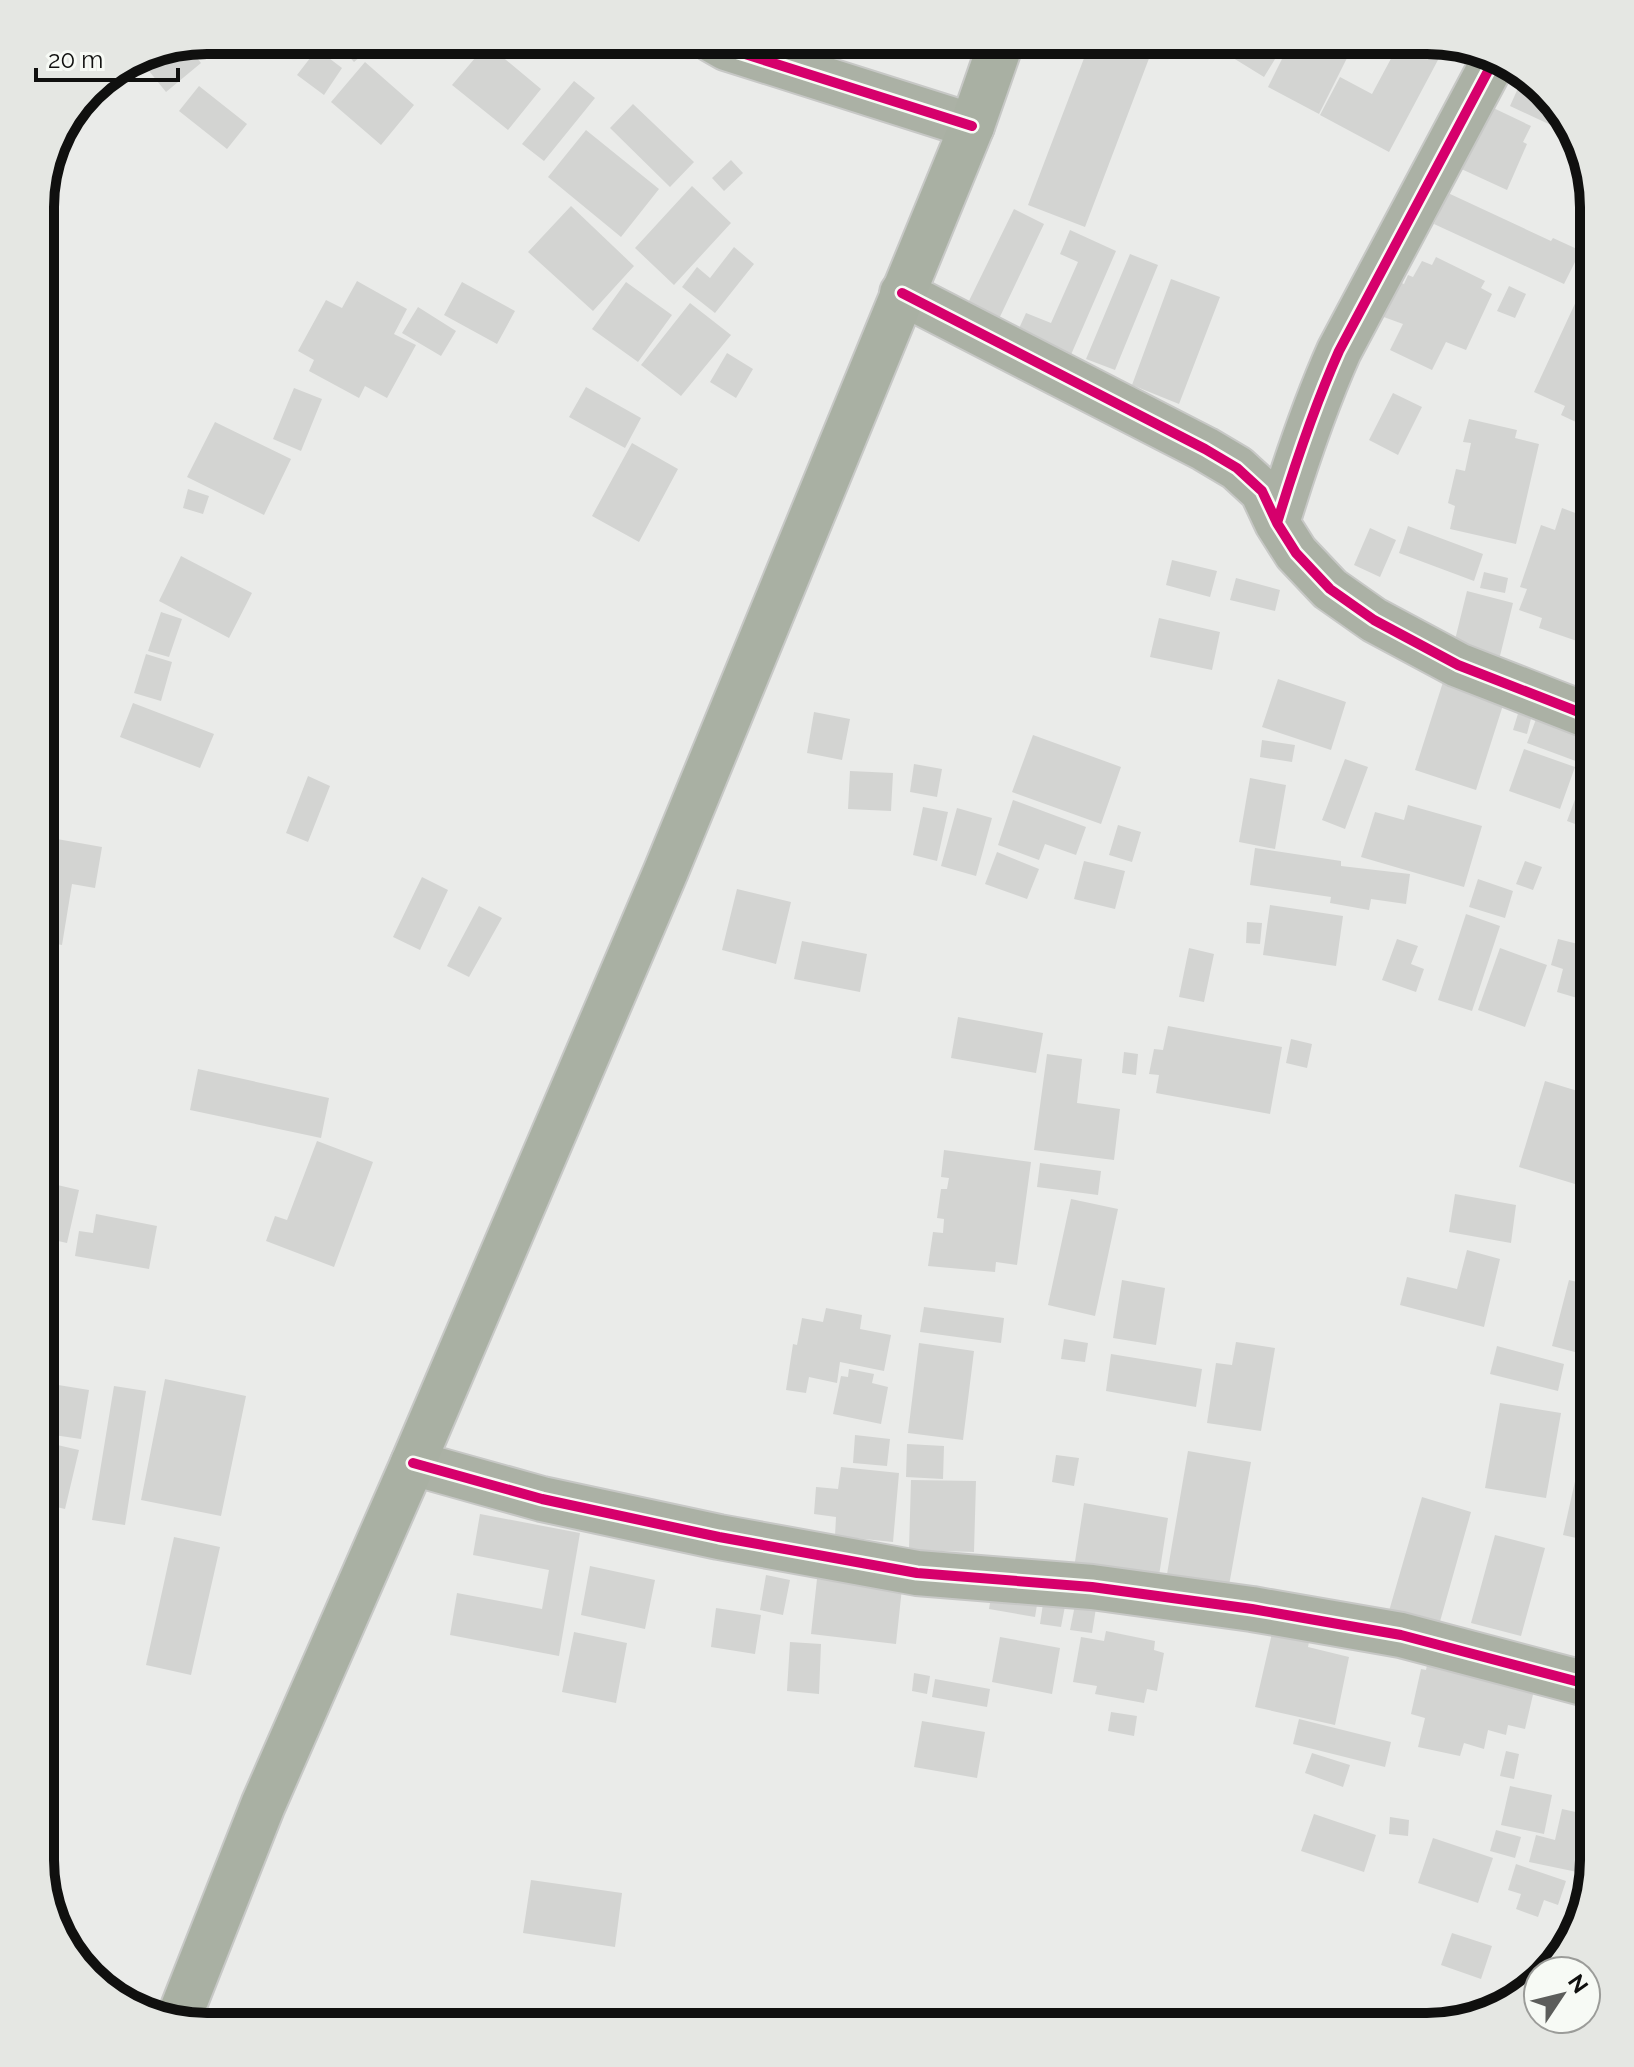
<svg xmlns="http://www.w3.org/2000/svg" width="1634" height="2067" font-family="Raleway,sans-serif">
<rect width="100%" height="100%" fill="#eaebe9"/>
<!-- building -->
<path fill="#d3d4d2" d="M207,40H217L221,44L209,56L195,42Z
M334,40H373L376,43L354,62Z
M807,40H842L832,56Z
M1091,40H1156L1085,227L1028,205Z
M1204,40H1274L1283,46L1264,77Z
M1311,40H1356L1319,114L1268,87L1286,51L1302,59Z
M1401,40H1438L1447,43L1389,152L1320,115L1340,77L1372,94Z
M186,44L201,63L166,92L149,71L180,45Z
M487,44L541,89L508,130L452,85Z
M317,49L342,68L324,95L297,75Z
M365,62L414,105L381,145L331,102Z
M574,81L595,98L544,161L522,144Z
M199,86L247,124L227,149L179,111Z
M1519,86L1561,109L1553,126L1510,106Z
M633,104L694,162L670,187L610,128Z
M1485,104L1531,126L1523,142L1527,144L1507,190L1457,167Z
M586,130L659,189L621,237L548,177Z
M731,160L743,173L724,191L712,178Z
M692,186L731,223L674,285L635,248Z
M1448,193L1551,241L1553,238L1577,249L1575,253L1579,254L1564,284L1434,224Z
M571,206L634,266L593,311L528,252Z
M1014,209L1044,224L997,323L966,307Z
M1070,230L1116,251L1070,357L1016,335L1026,313L1051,323L1078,262L1060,254Z
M734,247L754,264L715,313L682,287L697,267L710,278Z
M1130,254L1158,265L1115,370L1086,359Z
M1436,257L1485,281L1481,288L1492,294L1466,350L1446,342L1432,370L1390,350L1403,324L1381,316L1397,281L1404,284L1408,275L1413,277L1422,261L1432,265Z
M1171,279L1220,297L1179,404L1132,385Z
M357,281L407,309L394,334L416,345L387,398L365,386L359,398L309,371L314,360L298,351L326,300L342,308Z
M462,282L515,311L497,344L444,315Z
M626,282L672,315L638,362L592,329Z
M1509,286L1526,294L1515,318L1497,311Z
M1579,295L1594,303L1593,430L1561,415L1565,406L1534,392Z
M690,303L731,335L681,396L641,365Z
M418,307L456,331L441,356L402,333Z
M727,353L753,369L736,398L710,382Z
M586,387L641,418L625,448L569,417Z
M294,388L322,399L301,451L273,439Z
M1393,393L1422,407L1398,455L1369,440Z
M1469,419L1517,430L1515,438L1539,444L1516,544L1450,529L1455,506L1448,503L1456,469L1465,471L1471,443L1463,442Z
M215,422L291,459L264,515L187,477Z
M632,443L678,469L639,542L592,516Z
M188,489L209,496L203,514L183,508Z
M1562,508L1594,520V595L1588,593L1585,603L1594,606V619L1589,634L1581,631L1577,641L1539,628L1542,618L1519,610L1527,589L1520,587L1541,525L1555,530Z
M1408,526L1483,554L1474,581L1399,553Z
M1370,528L1396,540L1380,577L1354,565Z
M181,556L252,593L229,638L159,601Z
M1172,560L1217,571L1210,597L1166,585Z
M1484,572L1508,578L1505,593L1480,588Z
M1236,578L1280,590L1275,611L1230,600Z
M1467,591L1513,603L1498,664L1452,652Z
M161,612L182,619L169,657L148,651Z
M1159,618L1220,632L1212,670L1150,657Z
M146,654L172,662L161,701L134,693Z
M1278,679L1346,702L1331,750L1262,727Z
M1443,682L1504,702L1476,790L1415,770Z
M133,703L214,734L200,768L120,737Z
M1520,707L1533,711L1527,734L1513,730Z
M814,712L850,719L842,760L807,753Z
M1538,714L1592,734L1581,763L1527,743Z
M1033,735L1121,767L1101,824L1012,792Z
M1262,740L1295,745L1292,762L1260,757Z
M1594,748V831L1567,821Z
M1524,749L1575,767L1560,809L1509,791Z
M1345,759L1368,767L1345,829L1322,820Z
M914,764L942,769L937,797L910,792Z
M850,771L893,773L891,811L848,809Z
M308,776L330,786L308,842L286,833Z
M1250,778L1286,785L1275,849L1239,842Z
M1013,800L1086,827L1076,855L1045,844L1039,860L998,845Z
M1408,805L1482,826L1464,887L1361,857L1375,812L1404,820Z
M923,807L948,812L937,861L913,855Z
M957,808L992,818L976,876L941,866Z
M1118,825L1141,832L1132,862L1109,855Z
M40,836L102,847L95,888L72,884L62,945L40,941Z
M1255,848L1341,861V866L1410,874L1406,904L1371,899L1369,910L1330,903L1331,897L1250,885Z
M997,852L1039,869L1027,899L985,884Z
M1084,861L1125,871L1115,909L1074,899Z
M1525,861L1542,867L1533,890L1516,884Z
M422,877L448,890L420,950L393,937Z
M1478,879L1513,891L1505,918L1469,907Z
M737,889L791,902L776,964L722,950Z
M1270,905L1343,916L1336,966L1263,955Z
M479,906L502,918L469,977L447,966Z
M1466,914L1500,926L1472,1011L1438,1000Z
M1247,922L1262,923L1260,944L1246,943Z
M1397,939L1418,946L1411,964L1424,969L1416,992L1382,980Z
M1558,939L1594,948V959L1584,1000L1557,992L1563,969L1551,965Z
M802,941L867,954L860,992L794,979Z
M1189,948L1214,954L1204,1002L1179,997Z
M1500,948L1547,965L1525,1027L1478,1010Z
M958,1017L1043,1033L1036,1073L951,1058Z
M1168,1026L1282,1047L1270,1114L1156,1093L1159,1075L1149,1074L1154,1049L1163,1050Z
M1291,1039L1312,1044L1307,1068L1286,1063Z
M1124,1052L1138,1054L1136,1075L1122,1073Z
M1047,1054L1082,1059L1077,1103L1120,1109L1114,1160L1034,1150Z
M198,1069L329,1098L321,1138L190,1110Z
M1545,1081L1594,1096V1122L1575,1184L1519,1167Z
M317,1141L373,1162L334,1267L266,1241L275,1216L287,1220Z
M944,1150L1031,1162L1017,1265L996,1262L995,1272L928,1266L933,1232L943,1233L944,1219L937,1218L941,1189H947L949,1178L941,1177Z
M1040,1163L1101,1171L1098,1195L1037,1187Z
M40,1181L79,1190L67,1243L40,1237Z
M1455,1194L1516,1205L1511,1243L1449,1232Z
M1071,1199L1118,1209L1095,1316L1048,1305Z
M96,1214L157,1226L149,1269L75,1256L79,1231L93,1233Z
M1467,1250L1500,1259L1484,1327L1400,1305L1407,1277L1457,1289Z
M1122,1280L1165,1288L1156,1345L1113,1338Z
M1569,1280L1594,1286V1357L1552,1346Z
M924,1307L1004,1318L1001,1343L920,1332Z
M826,1308L862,1315L860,1329L891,1335L884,1371L840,1362L837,1383L809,1377L806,1393L786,1390L793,1344L797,1345L802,1318L823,1322Z
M1064,1339L1088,1343L1085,1362L1061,1359Z
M1236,1342L1275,1348L1261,1431L1207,1423L1216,1363L1232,1365Z
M919,1343L974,1351L963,1440L908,1433Z
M1497,1346L1564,1364L1558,1391L1490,1374Z
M1111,1354L1202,1369L1196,1407L1106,1391Z
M849,1369L874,1374L872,1383L888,1387L881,1424L833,1414L841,1376L848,1377Z
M165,1379L246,1396L221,1516L141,1500Z
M40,1382L89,1390L81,1439L40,1433Z
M114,1386L146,1391L125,1525L92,1520Z
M1500,1403L1561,1413L1546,1498L1485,1488Z
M855,1435L890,1439L887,1466L853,1463Z
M40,1441L79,1450L65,1509L40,1503Z
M1584,1441L1594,1444V1542L1563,1535Z
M907,1444L944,1446L943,1479L906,1477Z
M1188,1451L1251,1462L1228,1591L1166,1580Z
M1056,1455L1079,1458L1074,1486L1052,1482Z
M841,1467L899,1473L893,1542L835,1536L836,1517L814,1514L816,1487L838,1489Z
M911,1480L976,1481L974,1552L909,1550Z
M1422,1497L1471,1512L1439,1625L1389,1611Z
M1084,1503L1168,1518L1158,1582L1074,1568Z
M480,1514L580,1533L559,1656L450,1635L457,1593L542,1609L549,1570L473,1555Z
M40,1522L48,1524L41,1551H40Z
M1495,1535L1545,1548L1521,1636L1471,1623Z
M174,1537L220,1547L191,1675L146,1665Z
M590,1566L655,1580L645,1629L581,1615Z
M40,1567L52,1570L43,1605L40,1604Z
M766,1575L790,1580L783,1615L760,1610Z
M817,1579L902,1588L896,1644L811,1634Z
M992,1591L1038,1599L1035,1617L989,1609Z
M1044,1597L1066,1601L1061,1627L1040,1624Z
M1075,1605L1096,1608L1092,1633L1070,1630Z
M716,1608L761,1615L755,1654L711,1647Z
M40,1614L53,1618L46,1645L40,1643Z
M1273,1629L1310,1637L1308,1647L1349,1657L1335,1725L1255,1707Z
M1106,1631L1155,1641L1154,1650L1164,1653L1157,1691L1147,1689L1144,1703L1095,1694L1097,1686L1073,1682L1081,1637L1104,1641Z
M574,1632L627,1643L616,1703L562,1692Z
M1000,1637L1060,1648L1052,1694L992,1682Z
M790,1642L821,1644L819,1694L787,1691Z
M1430,1650L1535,1686L1525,1729L1508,1725L1506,1735L1488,1730L1484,1749L1464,1743L1460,1756L1418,1747L1425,1718L1411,1714L1421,1669L1426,1670Z
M914,1673L930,1676L927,1694L912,1691Z
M935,1679L990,1689L987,1707L932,1697Z
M1111,1712L1137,1716L1134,1736L1108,1731Z
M1299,1719L1391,1742L1385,1767L1293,1744Z
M922,1721L985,1732L977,1778L914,1767Z
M1593,1742H1594V1798L1581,1795Z
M1506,1751L1519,1754L1514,1779L1500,1776Z
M1312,1753L1350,1765L1343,1787L1305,1773Z
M1510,1786L1552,1795L1544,1834L1501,1825Z
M1562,1809L1594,1816L1582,1873L1529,1862L1536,1835L1555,1840Z
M1314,1814L1376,1835L1364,1872L1301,1851Z
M1390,1817L1409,1820L1408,1836L1389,1834Z
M1496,1830L1521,1837L1515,1858L1490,1851Z
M1433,1838L1493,1858L1478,1903L1418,1883Z
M1516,1864L1566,1881L1558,1905L1544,1900L1538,1917L1516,1909L1521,1894L1508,1890Z
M531,1880L622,1893L615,1947L523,1933Z
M1452,1933L1492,1946L1481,1979L1441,1965Z"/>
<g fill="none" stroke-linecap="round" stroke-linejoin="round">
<defs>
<path id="minor" d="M712,40L726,48L972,126
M902,293L1205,449L1237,468L1262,491L1277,523L1296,553L1330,589L1374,620L1458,665L1594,718
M1277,523C1295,464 1314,407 1339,351L1495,58
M413,1463L542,1499L719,1537L917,1573L1092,1587L1252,1609L1401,1635L1594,1686"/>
<path id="secondary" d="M178,2020L263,1805L413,1463L666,871L972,126L1002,40"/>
</defs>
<!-- minor casing -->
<use href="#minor" stroke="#c7c8c6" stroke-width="48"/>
<!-- secondary casing -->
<use href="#secondary" stroke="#c7c8c6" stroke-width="48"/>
<!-- minor -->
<use href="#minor" stroke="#abb1a5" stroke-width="44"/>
<!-- secondary -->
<use href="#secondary" stroke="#a9b0a3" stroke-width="44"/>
<defs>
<path id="cycleway" d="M712,40L726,48L972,126
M902,293L1205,449L1237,468L1262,491L1277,523L1296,553L1330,589L1374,620L1458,665L1594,718
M1277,523C1295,464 1314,407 1339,351L1495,58
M413,1463L542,1499L719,1537L917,1573L1092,1587L1252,1609L1401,1635L1594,1686"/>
</defs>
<!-- cycleway casing -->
<use href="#cycleway" stroke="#f7faf5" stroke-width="15"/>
<!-- cycleway -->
<use href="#cycleway" stroke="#d6006c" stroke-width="10"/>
</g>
<!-- crop -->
<path d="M0 0H1634V2067H0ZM207 54H1427A153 153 0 0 1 1580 207V1860A153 153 0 0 1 1427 2013H207A153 153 0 0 1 54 1860V207A153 153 0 0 1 207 54Z" fill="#e5e7e3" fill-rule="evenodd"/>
<path fill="none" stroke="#10100f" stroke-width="10" d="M207 54H1427A153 153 0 0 1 1580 207V1860A153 153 0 0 1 1427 2013H207A153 153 0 0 1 54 1860V207A153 153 0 0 1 207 54Z"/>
<!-- north arrow -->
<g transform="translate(1562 1995) rotate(55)"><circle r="38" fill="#f7faf5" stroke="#9b9c99" stroke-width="2"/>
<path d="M0-6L14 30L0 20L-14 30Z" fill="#5c5d5b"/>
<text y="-12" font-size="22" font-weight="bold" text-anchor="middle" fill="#10100f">N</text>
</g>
<!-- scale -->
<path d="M36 68v12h142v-12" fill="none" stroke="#10100f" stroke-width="4"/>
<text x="48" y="68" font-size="24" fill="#10100f" stroke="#f7faf5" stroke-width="6" paint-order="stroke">20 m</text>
</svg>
